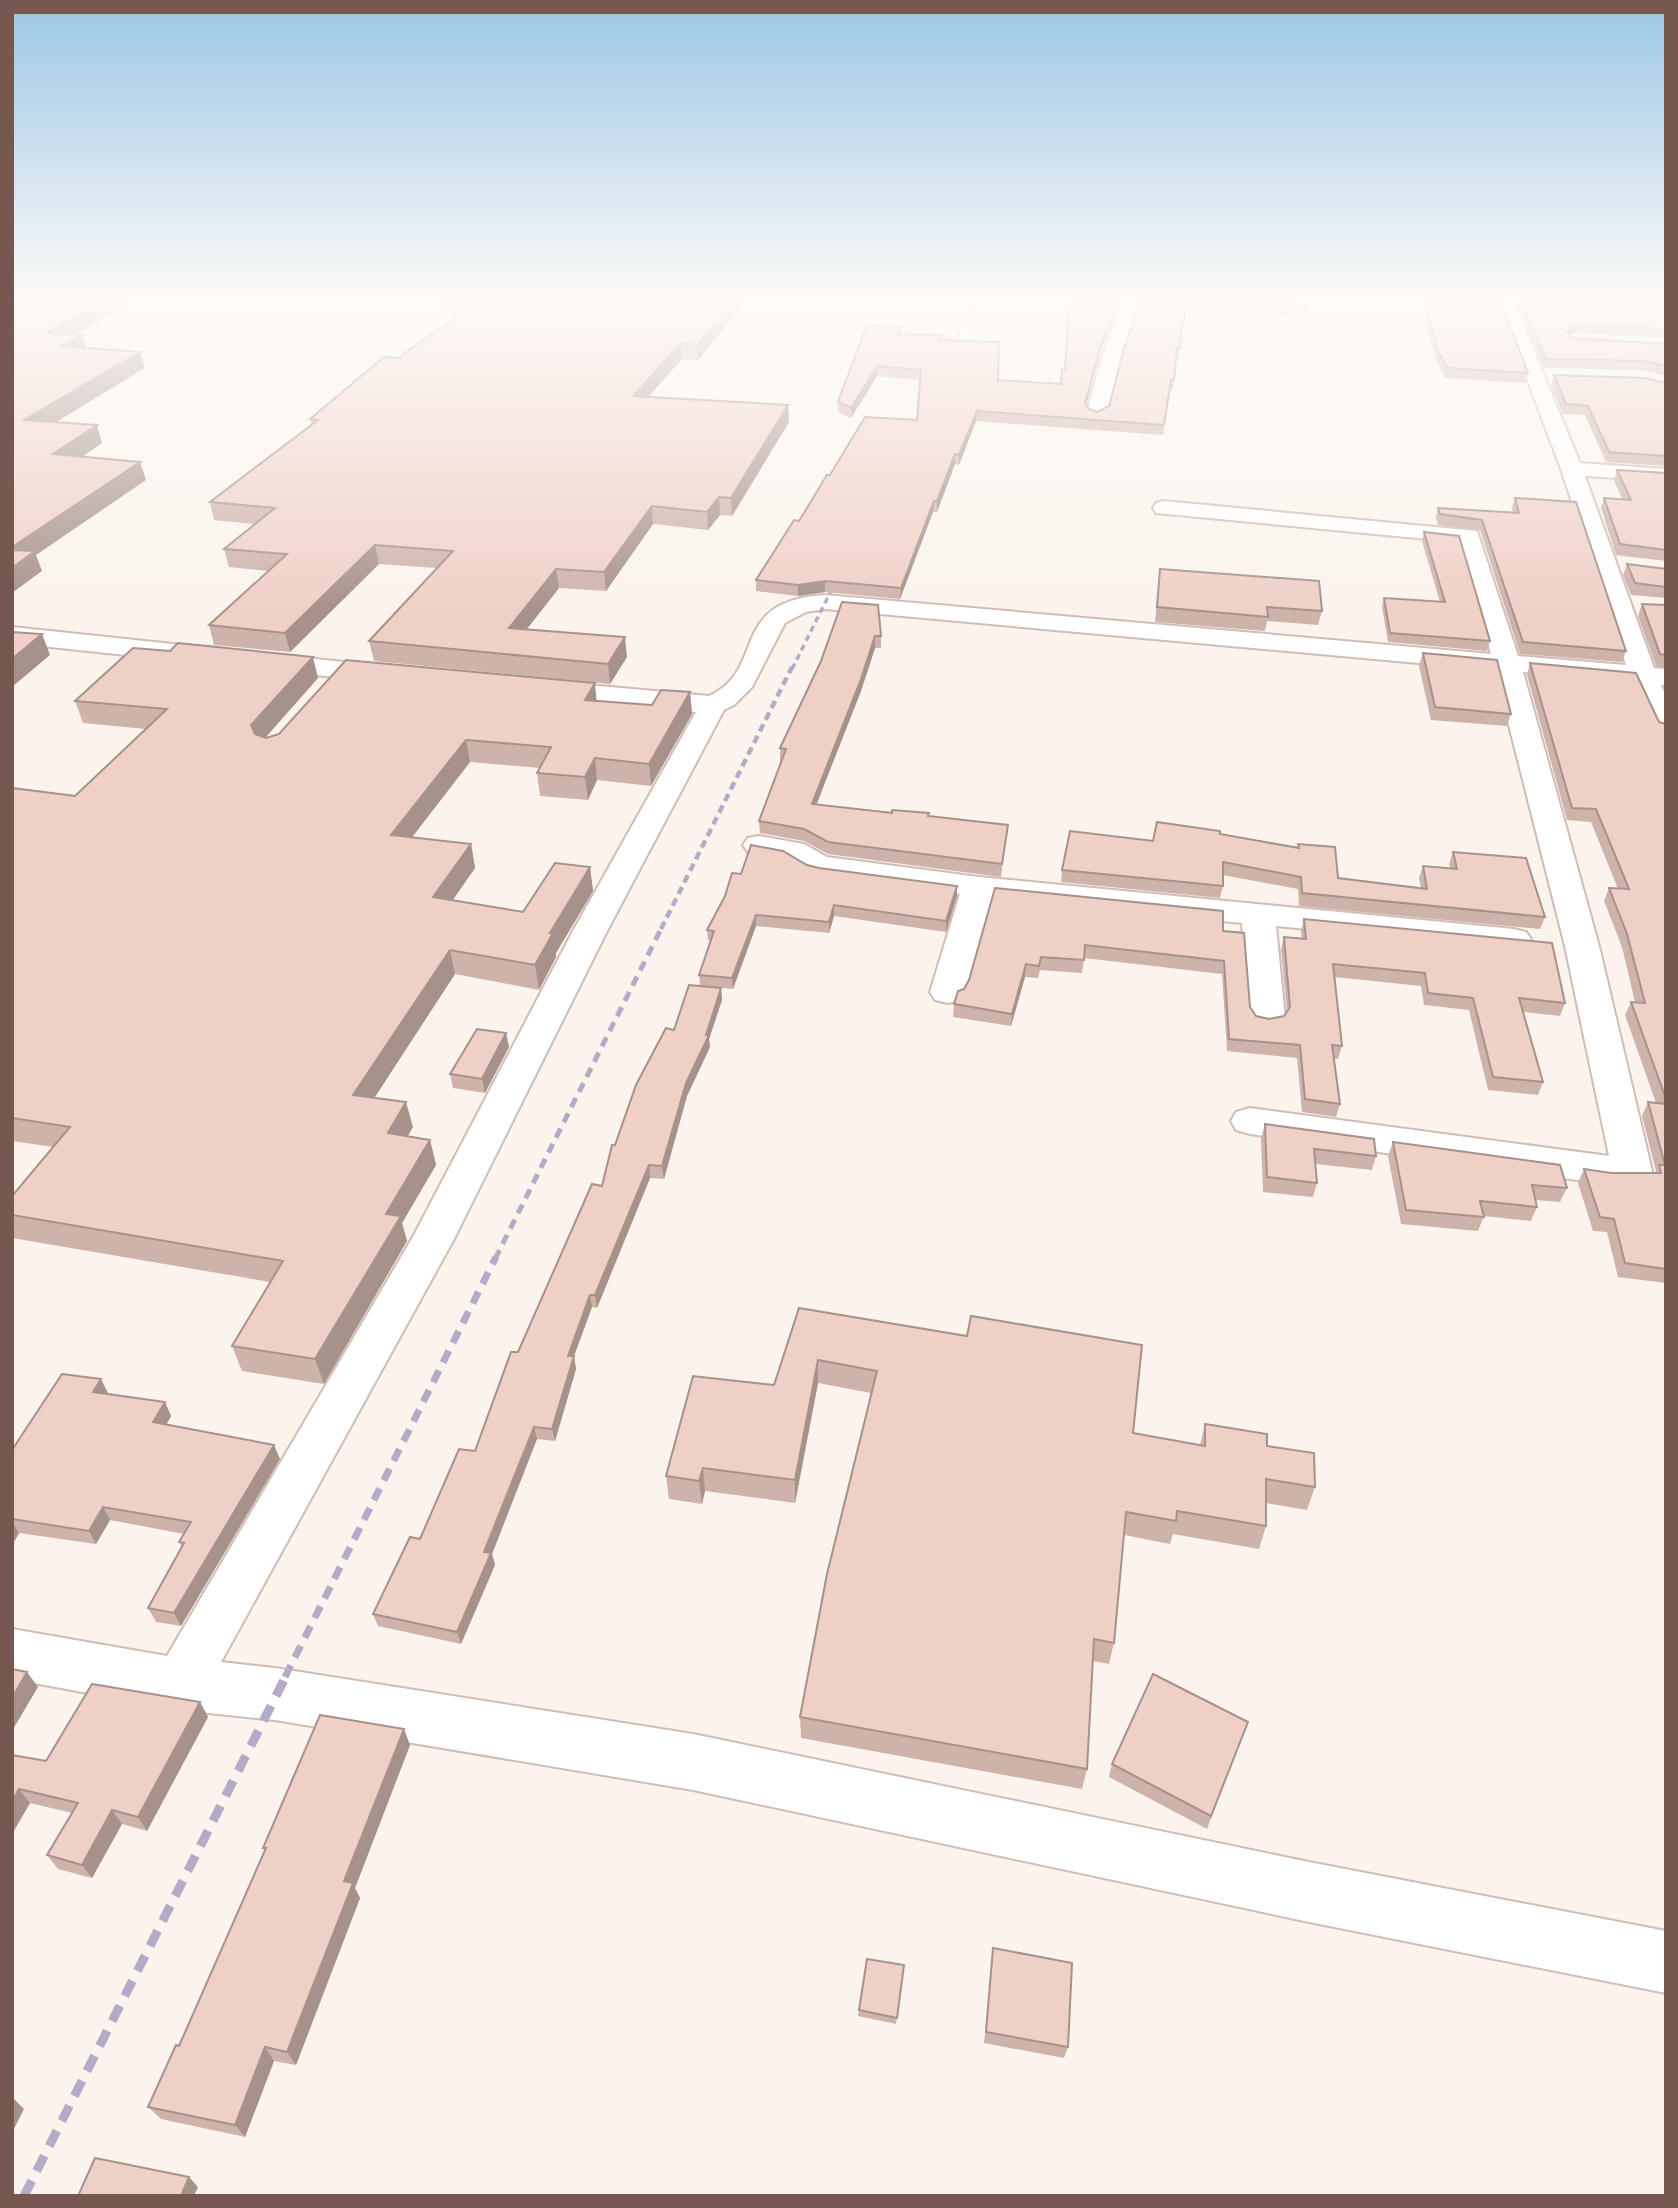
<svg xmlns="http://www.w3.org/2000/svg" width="1678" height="2208" font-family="'IBM Plex Sans',sans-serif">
<rect width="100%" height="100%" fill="#fbf4ed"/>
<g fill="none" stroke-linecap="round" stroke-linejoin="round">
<defs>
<path id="street" d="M1123,302H1139L1121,354L1107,413L1097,419L1090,417L1087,413L1103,354Z
M1498,302H1514L1580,463L1666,469V481L1585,476L1654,668L1666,669V685H1661L1666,696V735L1656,733L1652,727L1633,682L1523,672L1599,946L1652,1171L1646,1181L1632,1185L1605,1184L1250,1134L1236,1130L1231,1121L1236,1112L1250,1108L1609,1156L1565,946L1495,670L825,609L806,612L785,623L752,687L734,705L724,710L607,931L454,1239L221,1662L275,1668L693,1734L1309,1862L1666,1931V1993L1309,1922L693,1790L275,1720L180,1710L12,1679V1629L167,1656L414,1235L573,931L696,712L545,697L535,695L531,689L535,683L545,681L709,696C768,669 726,601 825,595L1491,654L1459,542L1156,513L1153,508L1156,503L1164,501L1477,531L1518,656L1626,665L1561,469Z
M12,627L391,667L400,669L404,675L400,681L391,683L12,643Z
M759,836L804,844L827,857L979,877L1514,929L1526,932L1531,939L1526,946L1514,949L1276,926L1285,1018L1280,1026L1267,1029L1254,1026L1249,1018L1242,923L992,898L966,992L961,1000L948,1003L935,1000L930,992L960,894L819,876L808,873L784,859L748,852L743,845L748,838Z"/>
</defs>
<!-- street casing -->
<use href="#street" stroke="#d0bdb5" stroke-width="4"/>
<!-- street -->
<use href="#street" fill="#fff" fill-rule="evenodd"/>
<!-- rail-far5 -->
<path stroke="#b5abc6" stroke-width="2.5" stroke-dasharray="5 3.5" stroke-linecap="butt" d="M947,359L975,302"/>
<!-- rail-far4 -->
<path stroke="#b5abc6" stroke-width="3.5" stroke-dasharray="6 4.5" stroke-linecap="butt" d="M792,669L839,575"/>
<!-- rail-far3 -->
<path stroke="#b5abc6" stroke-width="4.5" stroke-dasharray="8 5" stroke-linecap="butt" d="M661,929L792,667"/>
<!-- rail-far2 -->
<path stroke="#b5abc6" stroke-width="5" stroke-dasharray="10 7" stroke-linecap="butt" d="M495,1259L662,927"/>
<!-- rail-far1 -->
<path stroke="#b5abc6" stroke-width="7" stroke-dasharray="13 9" stroke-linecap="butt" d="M285,1677L496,1257"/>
<!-- rail -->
<path stroke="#b5abc6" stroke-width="9" stroke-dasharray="17 11" stroke-linecap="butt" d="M24,2196L286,1676"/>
</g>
<!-- wall -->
<path fill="#ceb3ab" d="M439,302H745L698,360L682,359L648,397L788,405L789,422L732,516L720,515L708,530L653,524L606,591L559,588L527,629L627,657L610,684L374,661L369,641L437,568L379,564L290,652L214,645L209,625L268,571L229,567L224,549L255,524L214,520L210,502L311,425L310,419L454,318H452L451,310H440Z
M1140,302H1274L1307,308L1306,317L1184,311V323L1183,332H1181L1179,358H1176L1173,390L1169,389L1163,435L976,421L959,465L955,464L937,512H933L900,599L825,592L798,596L756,591V580L830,475L917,420L920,380L877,376L851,418L838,412V402L902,334L941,340L998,380L1061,384L1065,370L1100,353L1087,405L1089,409L1097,412L1109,406Z
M1421,302H1501L1528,373L1526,383L1445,378L1436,360Z
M1515,302H1666V338L1576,333L1569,335L1571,338L1666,344V376L1642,370L1544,368Z
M1554,375L1666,383V466L1606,462L1585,415L1563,414L1551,385Z
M1617,470L1666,473V561L1616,555L1601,508L1604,498L1622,499L1614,480Z
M1515,498L1626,651L1622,662L1520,654L1480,530L1438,525L1436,518L1438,508L1513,512L1512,508Z
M1424,532L1490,641L1487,651L1388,642L1382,607L1384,598L1440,602L1422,541Z
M1627,564L1666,569V598L1631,595L1623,575Z
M1160,569L1322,611L1318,625L1267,621L1265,631L1155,622Z
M842,602L881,636V648H875L861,691L816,804L929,816L1006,838L1001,877L828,854L804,841L760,833L759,821L781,761H780V748L821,661Z
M1642,604L1666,605V668L1656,666L1638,616Z
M1423,653L1511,714L1507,726L1431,720L1419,666Z
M1530,663L1659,722L1666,724V1283L1618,1277L1607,1232L1593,1231L1578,1183L1584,1169L1611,1173H1655L1656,1171L1642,1116L1648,1102L1656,1103L1625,1015L1631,1002H1635L1622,947L1604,901L1609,888L1618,889L1591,822L1567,820L1527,675Z
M318,678L265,738L597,701L652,705L690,692L692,714L651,786L597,780L588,800L540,796L537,773L540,768L470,762L412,837L471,844L475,868L452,901L523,912L590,867L593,891L556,953V957L539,990L455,974L374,1098L413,1127L407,1136L430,1140L436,1165L402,1223L407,1241L324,1384L242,1371L232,1346L270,1282L12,1238V1196L53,1147L12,1141V788L75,796L146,729L83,723L75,701Z
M1220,834L1297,848L1298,844L1338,878L1421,888L1419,878L1423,866L1450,868L1449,864L1453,852L1545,917L1540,929L1299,906L1298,889L1223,875V886L1220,898L1061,882L1062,870L1153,841Z
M807,865L819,868L957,886V896L946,932L834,916L829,933L756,926L733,989L700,986L699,975L711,941L708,940L707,930L741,874Z
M995,888L1223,931L1250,1007L1256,1016L1269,1019L1284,1016L1287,1012L1281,949L1284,937L1302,938L1301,931L1304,919L1565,1003L1560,1016L1523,1012L1543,1082L1538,1095L1488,1090L1469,1010L1424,1005L1421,986L1334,977L1342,1046L1338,1059H1334L1340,1104L1336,1117L1302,1112L1297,1058L1227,1051L1222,974L1084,958L1082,973L1040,970L1038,978L1025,977L1011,1026L953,1017L954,1004L969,980Z
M721,988L722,1000L709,1039L710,1047L687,1096L664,1179L650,1178L597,1308L592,1307L574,1356L576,1369L555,1441L537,1439L492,1554L495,1565L461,1644L378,1626L373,1614L475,1451L518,1352L602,1186L615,1145L674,1030Z
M506,1033L509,1047L485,1093L453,1088L450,1074Z
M1265,1124L1376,1156L1372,1170L1315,1164L1317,1183L1313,1197L1263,1192L1261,1138Z
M1393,1142L1567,1188L1560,1202L1536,1200L1537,1207L1531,1221L1484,1216L1478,1231L1401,1224L1388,1156Z
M799,1308L1133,1433L1200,1445L1205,1424L1267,1446L1315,1487L1307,1510L1266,1503V1526L1259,1549L1173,1534L1170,1544L1124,1535L1114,1643L1109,1664L1093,1661L1087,1769L1082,1789L801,1738L800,1717L871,1393L818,1383L795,1503L705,1491L702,1504L669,1499L666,1476L774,1385Z
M108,1393L165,1402L171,1416L166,1425L280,1459L181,1626L156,1622L148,1608L182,1547L179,1542L184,1534L110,1520L96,1544L19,1533L12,1545V1450Z
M200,1702L208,1717L147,1831L122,1824L92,1878L58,1869L47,1855L72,1813L30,1803L12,1834V1755L46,1761Z
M1248,1722L1207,1829L1109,1777L1112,1764Z
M410,1745L355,1888L360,1898L296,2065L274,2061L245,2137L161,2119L148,2107L179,2046L265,1852L263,1848Z
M993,1948L1068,2047L1064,2058L984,2043Z
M904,1965L896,2024L858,2016L859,2010Z"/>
<!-- shaded-wall -->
<path fill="#a7928b" d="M100,302H130L52,349L46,333Z
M733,302H745L698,360L697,345Z
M1118,302H1120L1100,353L1084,412L1085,403L1101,344Z
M1579,325L1576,333L1570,334L1567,331L1572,326Z
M82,335L87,351L61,346Z
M681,343L682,359L635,412L633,396Z
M140,352L145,368L30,438L24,420Z
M877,366V376L851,418V408Z
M788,405L789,422L732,516L731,498Z
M977,411L976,421L959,465V455Z
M97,425L102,443L59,473L53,454Z
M955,454V464L937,512V501Z
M140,462L146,480L36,555L42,571L12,593V547Z
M719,497L720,515L708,530L707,512Z
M934,501L933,512L900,599L901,588Z
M652,506L653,524L606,591L604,572Z
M375,545L379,564L290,652L285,633Z
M556,569L559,588L512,648L509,628Z
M825,581V592L798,596V585Z
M42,634L50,655L12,687V659Z
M875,636V648L861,691L812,816V804Z
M625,637L627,657L610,684L608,664Z
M313,657L318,678L257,747L251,725Z
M595,683L597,705L585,700Z
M690,692L692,714L651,786L649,764Z
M466,740L470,762L396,858L391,835Z
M595,758L597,780L588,800L585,777Z
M471,844L475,868L438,921L433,897Z
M590,867L593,891L556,953V957L539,990L535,965L550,933Z
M957,886V896L946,932V921Z
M834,905V916L829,933V922Z
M756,915V926L733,989L732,978Z
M450,950L455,974L360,1120L353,1095Z
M1026,964L1025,977L1011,1026L1012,1014Z
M721,988L722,1000L709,1039L710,1047L687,1096L664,1179L662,1166L686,1083L706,1035Z
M506,1033L509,1047L485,1093L482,1079Z
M406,1102L413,1127L395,1158L388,1133Z
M430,1140L436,1165L402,1223L407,1241L324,1384L315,1359L386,1214Z
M649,1165L650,1178L597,1308L595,1295Z
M590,1295L592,1307L574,1356L576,1369L555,1441L552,1429L568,1356Z
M818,1360V1383L795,1503V1480Z
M101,1379L108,1393L100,1406L93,1392Z
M165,1402L171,1416L160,1436L153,1422Z
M534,1427L537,1439L492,1554L495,1565L461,1644L457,1632L484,1552Z
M274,1445L280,1459L181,1626L174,1613Z
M703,1468L705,1491L702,1504L699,1481Z
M103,1507L110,1520L96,1544L89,1531Z
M12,1522L19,1533L12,1545Z
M27,1672L38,1687L12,1731V1698Z
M200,1702L208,1717L147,1831L138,1817Z
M404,1729L410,1745L355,1888L360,1898L296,2065L287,2052L344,1881Z
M19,1789L30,1803L12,1834V1801Z
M112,1810L122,1824L92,1878L82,1865Z
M265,2047L274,2061L245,2137L235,2125Z
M13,2098L24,2109L12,2133V2099Z
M189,2177L198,2187L194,2196H181Z"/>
<!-- building -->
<path fill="#efd0c7" stroke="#a7928b" stroke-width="2" d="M12,302H100L46,333L82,335L61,346L140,352L24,420L97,425L53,454L140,462L12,547Z
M451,302H733L697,345L681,343L633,396L788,405L731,498L719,497L707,512L652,506L604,572L556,569L509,628L625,637L608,664L369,641L453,551L375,545L285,633L209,625L287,554L224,549L275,508L210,502L318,420L310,419L384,357L398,358L473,305L450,303Z
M1069,302H1118L1101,344L1085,403L1089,409L1097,412L1109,406L1125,346L1140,302H1185L1184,323H1181L1180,349L1177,348L1174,380H1171L1164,425L977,411L959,455L955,454L937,501H934L901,588L825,581L798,585L756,580L794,520L799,521L827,475H830L865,417L917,420L921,370L877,366L851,408L838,402L867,325L902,327L897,334L941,335L940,340L999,342L998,380L1061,384L1062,370H1065Z
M1188,302H1274L1307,305V308Z
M1425,302H1501L1528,373L1448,368L1438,351Z
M1521,302H1666V329L1579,325L1572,326L1567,331L1571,338L1666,344V366L1645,361L1546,359Z
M1554,375L1645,378L1666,383V456L1609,452L1588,406L1566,404Z
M1617,470L1666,473V550L1620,544L1604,498L1631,500Z
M1515,498L1576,502L1626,651L1523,642L1482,520L1440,514L1438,508L1519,513Z
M1424,532L1459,536L1490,641L1390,633L1384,598L1445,602Z
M12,550L35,551L12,568Z
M1627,564L1666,569V587L1635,583Z
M1160,569L1319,581L1322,611L1267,607L1268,617L1157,607Z
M842,602L878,605L881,636H875L861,679L812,804L892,813V810L929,813L928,816L1008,825L1002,864L828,842L804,829L759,821L786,749L780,748L821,661Z
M1642,604L1666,605V655L1660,654Z
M12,632L42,634L12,659Z
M178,643L313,657L251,725L255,734L266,738L279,734L346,660L595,683L585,700L652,705L661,690L690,692L649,764L595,758L585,777L537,773L551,747L466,740L391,835L471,844L433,897L523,912L555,863L590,867L550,933H553L535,965L450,950L353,1095L406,1102L388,1133L430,1140L386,1214L401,1216L315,1359L232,1346L283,1261L12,1215V1196L70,1127L12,1118V788L75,796L167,709L75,701L133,648L170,651Z
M1423,653L1497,660L1511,714L1435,707Z
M1530,663L1636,673L1659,722L1666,724V1099L1631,1002L1645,1003L1627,934L1609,888L1629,889L1596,809L1572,808Z
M1157,822L1220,831V834L1299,848L1298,844L1335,847L1338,878L1427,889L1423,866L1457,869L1453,852L1526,858L1545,917L1302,893L1301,877L1223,862V886L1062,870L1070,831L1153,841Z
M751,845L783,851L807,865L819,868L957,886L946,921L834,905L829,922L756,915L732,978L699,975L714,931L707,930L725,896L732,873L741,874Z
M995,888L1223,911V931L1244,933L1250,1007L1256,1016L1269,1019L1284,1016L1290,1007L1284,937L1306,939L1304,919L1552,943L1565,1003L1519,998L1543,1082L1493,1077L1473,998L1428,993L1425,973L1333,964L1342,1046L1332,1045L1340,1104L1305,1099L1300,1045L1229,1039L1224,961L1085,945L1084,960L1041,957L1039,966L1026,964L1012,1014L954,1004L958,991L964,989L969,980Z
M689,985L721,988L706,1035H709L686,1083L662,1166L649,1165L595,1295H590L568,1356H574L552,1429L534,1427L484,1552L491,1553L457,1632L373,1614L410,1537L420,1539L459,1449L475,1451L511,1352H518L592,1184L602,1186L612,1145H615L636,1085L666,1028L674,1030Z
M477,1029L506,1033L482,1079L450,1074Z
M1648,1102L1666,1104V1269L1625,1263L1614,1219L1600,1217L1584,1169L1611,1173H1661L1659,1165H1665Z
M1265,1124L1374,1139L1376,1156L1314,1149L1317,1183L1267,1177Z
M1393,1142L1560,1165L1567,1188L1532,1185L1537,1207L1480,1201L1484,1217L1406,1210Z
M799,1308L967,1336L971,1316L1142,1345L1133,1433L1205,1446V1424L1267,1434V1446L1314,1453L1315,1487L1266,1479V1526L1177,1511L1176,1521L1126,1512L1114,1643L1094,1639L1087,1769L800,1717L827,1574L877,1371L818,1360L795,1480L703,1468L699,1481L666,1476L693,1376L774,1385Z
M62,1374L101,1379L93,1392L165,1402L153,1422L274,1445L174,1613L148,1608L184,1543L179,1542L191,1522L103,1507L89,1531L12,1519V1450Z
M12,1669L27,1672L12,1698Z
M1153,1674L1248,1722L1211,1816L1112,1764Z
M92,1684L200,1702L138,1817L112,1810L82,1865L47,1855L78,1803L19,1789L12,1801V1755L46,1761Z
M320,1715L404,1729L344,1881L353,1883L287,2052L265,2047L235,2125L148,2107L176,2045L179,2046L266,1848H263Z
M993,1948L1072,1963L1068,2047L986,2032Z
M867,1959L904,1965L897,2018L859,2010Z
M95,2158L189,2177L181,2196H78Z"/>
<!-- sky -->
<linearGradient id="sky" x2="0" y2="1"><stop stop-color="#99c7e6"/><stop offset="0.49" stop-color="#fdfaf7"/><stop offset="1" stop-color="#fdfaf7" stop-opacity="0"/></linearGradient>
<rect width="1678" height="612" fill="url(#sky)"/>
<!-- border -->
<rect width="1678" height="2208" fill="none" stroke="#765851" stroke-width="28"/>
</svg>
